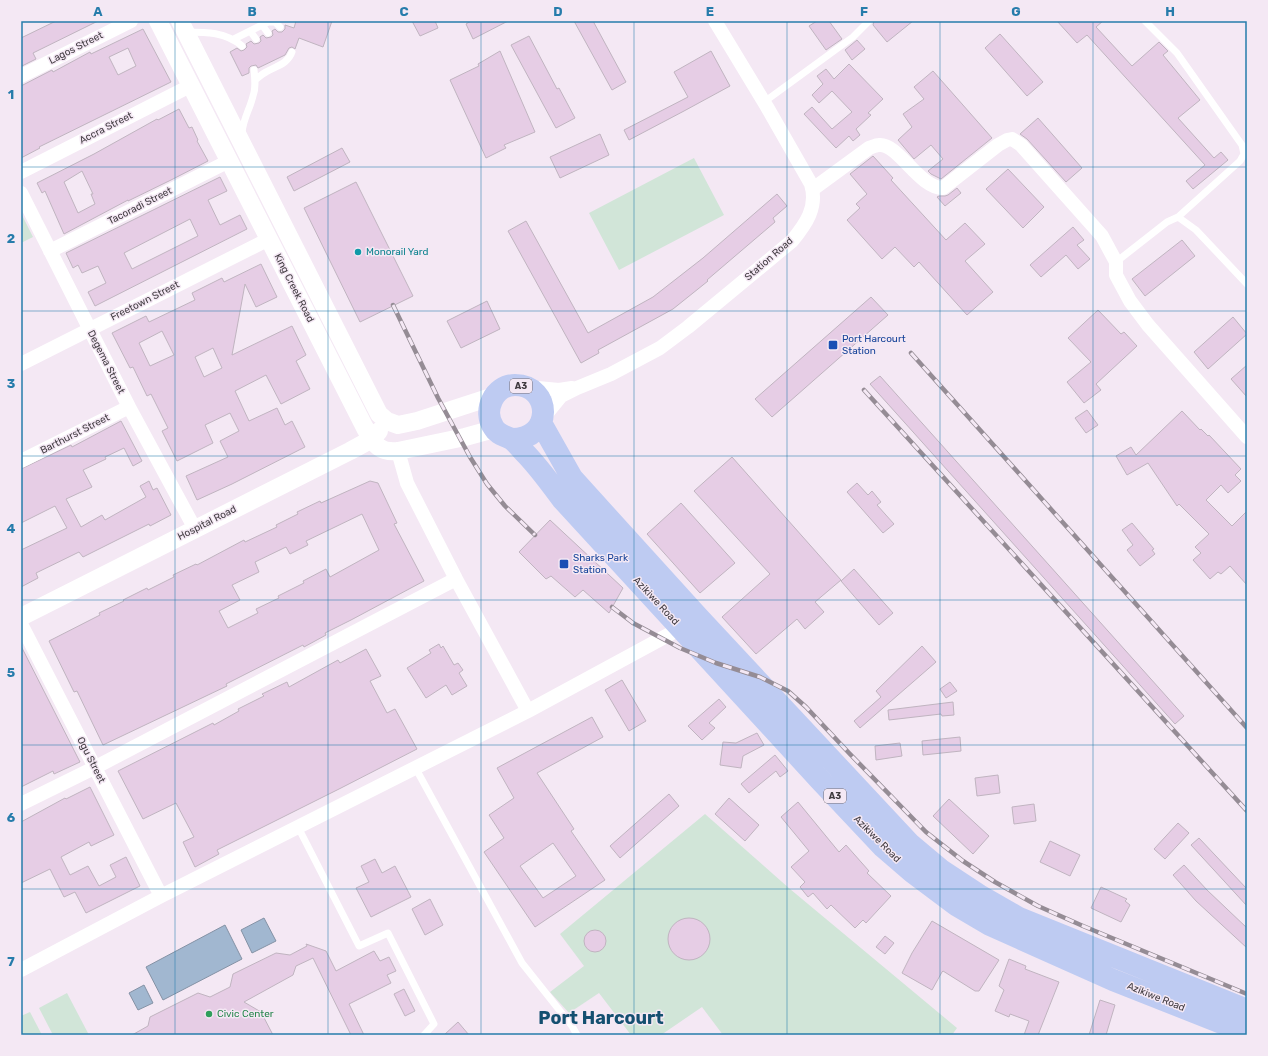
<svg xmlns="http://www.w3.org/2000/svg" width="1268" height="1056" font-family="Rubik,sans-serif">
<rect width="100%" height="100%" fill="#f4e8f4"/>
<!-- green -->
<path fill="#d1e5d8" d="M694,158L724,215L619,270L589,213Z
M21,213L33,237L21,243Z
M705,814L790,889L957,1028L952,1035H723L702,1007L661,1035H631L599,993L569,1013L550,992L584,966L560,934Z
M67,993L89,1035H53L39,1008Z
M30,1012L42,1035H21V1016Z"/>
<!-- water -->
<path fill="#a1b7d0" stroke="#8492a5" d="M264,918L276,941L252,953L241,930Z
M225,925L242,959L163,1000L146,967Z
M144,985L153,1003L138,1010L129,993Z"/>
<!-- building -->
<path fill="#e6cde5" stroke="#c0b4c0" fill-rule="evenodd" d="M56,21H98L33,53L36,59L22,66L21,64V38Z
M296,21H332L323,47L299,38L295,49L292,47L289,48L285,55L258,68L256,65L251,66L249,68V73L242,76L230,52L237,48L241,51L244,50L247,47L246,44L251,41L254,44L259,43L261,41L260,37L263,35L266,38L271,37L273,35L272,31L275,29L278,32H282L285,29V25L294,28Z
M412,21H435L438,28L420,36Z
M471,21H508L473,39L466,24Z
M574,21H593L626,82L612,90Z
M817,21H829L842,39L826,50L809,26Z
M874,21H913L887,42L873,25Z
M1057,21H1103L1096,27L1132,66L1159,42L1168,51L1163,55L1200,100L1178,118L1214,158L1221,152L1228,160L1193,189L1186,181L1205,165L1087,35L1077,43Z
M143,29L171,82L39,147L40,148L21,158V86L52,70L53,72L90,52L91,54ZM128,48L136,66L118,75L109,57Z
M1000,34L1043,82L1027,96L985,48Z
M529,36L557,89L559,88L575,118L556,128L511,45Z
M857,40L865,49L852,60L845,50Z
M500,51L535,132L504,145L506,148L486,158L450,80L479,66L478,64Z
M711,51L730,86L684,111L629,140L624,130L688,97L674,72Z
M849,64L883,99L868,113L871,115L856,129L860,135L853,141L849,136L836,148L804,114L812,107L832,129L852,112L832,91L819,103L812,95L823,84L817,76L826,69L834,79Z
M933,71L992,138L941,179L931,174L928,171L943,159L931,145L914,159L898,140L912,127L903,114L924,99L914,87Z
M179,109L189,128L192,127L198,140L197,141L208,161L171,180L128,201V200L64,234L45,191L42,193L37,183L94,154L157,119L158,120ZM82,171L93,194H91L95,204L78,213L64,182Z
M1038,118L1082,168L1066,182L1027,139L1020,134Z
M600,134L609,155L560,178L550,157Z
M342,148L350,162L294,191L287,177Z
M873,156L893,178L891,180L946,240L965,223L985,244L965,261L993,292L967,315L919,262L914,267L895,247L882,259L847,220L860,208L856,204L867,194L850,174Z
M1008,169L1044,207L1023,228L986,189Z
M220,177L227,191L208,200L220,225L240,215L247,229L95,306L88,292L106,283L98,266L82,273L78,265L73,268L66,253ZM190,219L198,236L132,269L124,253Z
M356,182L413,296L360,322L304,208Z
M957,188L961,193L945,206L937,197L939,196H945L948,195Z
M777,194L787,206L773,218L775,222L707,280L708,281L673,309L598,350L599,353L581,363L508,231L526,221L588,333L653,297L703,258Z
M1073,227L1084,240L1077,245L1090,259L1078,269L1066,255L1041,277L1030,265Z
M1182,240L1195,256L1145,296L1132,279Z
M261,264L277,297L256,307L245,284L232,355L292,326L306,355L296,361L310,389L281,404L266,375L235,391L249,421L277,408L285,425L292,421L305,447L232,484L197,500L186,476L228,457L220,441L239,431L230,413L205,425L213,443L177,461L162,431L168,428L151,394L147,396L133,367L130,368L112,333L146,316L149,322L195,300L192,293L222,278L224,282ZM162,331L174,355L150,366L139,343ZM213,348L222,368L204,377L195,357Z
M871,297L888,315L772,417L755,399Z
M487,301L500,329L461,348L447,321Z
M1098,310L1121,334L1124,332L1137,346L1096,384L1101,390L1084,403L1067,382L1091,362L1068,338Z
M1233,317L1247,334L1208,369L1194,352Z
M1247,365V397L1231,379Z
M880,376L1184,716L1175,724L870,384Z
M1087,410L1098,425L1086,433L1075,418Z
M1182,411L1200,430L1201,429L1208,436L1209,435L1241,469L1235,475L1241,481L1228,493L1221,485L1206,500L1232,526L1247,511V585L1230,566L1221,574L1218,572L1210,579L1193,560L1201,553L1195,547L1209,534L1179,504L1177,506L1148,463L1127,475L1116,456L1131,447L1136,455Z
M121,421L142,461L133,466L124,448L105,457L106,459L83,470L92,487L66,499L81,527L102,515L105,520L146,497L140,486L149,481L153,490L157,488L171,515L150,526L149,524L83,557L79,552L36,573L38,578L21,587V550L67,528L55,506L21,523V469L71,445L72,447Z
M732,457L841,580L815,602L824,612L805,629L797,619L756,654L722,617L770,574L694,491Z
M370,481L378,483L397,523L394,524L424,581L351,620L325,633L326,635L304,647L303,645L226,684L227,686L103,745L77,691L74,692L49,641L100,615L99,613L124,601L123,600L147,588L148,590L174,577L173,575L196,564L197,565L244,540L245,542L277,527L276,525L298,514L297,512L320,501L321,503ZM362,514L379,550L330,577L326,569L303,581L304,583L278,596L279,598L256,609L258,613L228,628L219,611L240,600L232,585L259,572L255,562L286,547L290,554L308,545L306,541Z
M857,483L868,495L872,491L881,502L877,505L894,524L883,533L847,492Z
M681,503L735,563L700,593L647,534Z
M550,520L623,588L609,613L583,590L575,597L551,576L546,579L519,552Z
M1132,523L1154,549L1152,550L1155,554L1140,566L1127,550L1133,545L1122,530Z
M854,569L893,613L879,625L841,581Z
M439,644L441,648L443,646L454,665L458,663L463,670L459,673L467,686L452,695L446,685L426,698L407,668L431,653L429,650Z
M21,646L80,762L54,774L53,771L21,787Z
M922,646L936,662L860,728L854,721L881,697L876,691Z
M366,649L381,676L370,681L387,713L395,709L417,749L341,788L217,850L219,854L195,867L183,842L194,837L176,803L143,819L118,771L213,723L214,725L239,711L238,709L264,696L262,694L287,682L289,687L338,660L340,663Z
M622,680L646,721L629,731L605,690Z
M950,682L957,691L946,698L940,689Z
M719,699L726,707L709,723L715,728L702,740L688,726Z
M953,702L954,715L942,716L941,714L889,720L888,710Z
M592,717L603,737L537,773L574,829L571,831L605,880L535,927L484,852L504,838L489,815L514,798L497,768ZM553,843L576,876L543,898L520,866Z
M757,733L764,745L743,756L741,768L720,765L723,742L736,743Z
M960,737L961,751L923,755L922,741Z
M900,743L902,756L876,760L875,746Z
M775,755L788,771L780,777L776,771L749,793L741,784Z
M998,775L1000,793L977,796L975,778Z
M90,787L114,835L91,846L89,842L61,857L70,875L88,866L99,886L116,877L110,865L126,857L140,886L86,913L75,892L64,897L50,869L21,883V822L65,798L66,799Z
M669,794L679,806L620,858L610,846Z
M729,798L759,825L745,841L715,814Z
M949,799L989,836L973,854L933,816Z
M798,802L839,852L846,845L869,871L867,873L891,896L866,923L863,920L855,928L831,905L827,909L813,893L808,897L800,887L805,882L791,867L809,851L781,817Z
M1034,804L1036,821L1014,824L1012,807Z
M1178,823L1189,833L1165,859L1154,849Z
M1199,838L1247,889V906L1191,845Z
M1050,841L1080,855L1070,876L1040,862Z
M375,859L382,873L395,866L411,897L371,917L356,888L369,882L361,866Z
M1184,865L1207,890L1247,928V948L1196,901L1173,875Z
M1101,887L1127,899L1125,901L1130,905L1121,922L1091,908Z
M430,899L443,925L425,935L412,909Z
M668 939a21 21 0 1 1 42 0a21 21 0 1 1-42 0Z
M932,921L999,960L979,991H975L943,971L942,972L932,990L902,973L912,953Z
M584 941a11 11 0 1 1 22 0a11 11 0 1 1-22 0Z
M885,936L894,943L885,954L876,947Z
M306,944L326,951L336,971L374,951L380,961L389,957L396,971L387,975L391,983L349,1004L364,1035H351L313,958L296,966L293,975L244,1002L261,1012L273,1035H132L148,1026L150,1017L198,993L210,997L230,987L233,974L276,953L290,955L307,946Z
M1009,959L1026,966L1025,969L1059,982L1038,1035H1024L1029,1021L1010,1014L1009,1017L995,1011L1004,990L999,986Z
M404,989L415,1011L405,1016L394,994Z
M1100,1000L1115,1005L1106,1035H1089Z
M458,1022L469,1035H444Z"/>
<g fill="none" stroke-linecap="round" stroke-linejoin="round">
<!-- service -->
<path stroke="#fff" stroke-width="7" d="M262,25L268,33
M250,31L256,39
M186,32C206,32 226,32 242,46
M234,39L268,22H275L280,27
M255,80C259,77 262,74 266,72C276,66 288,64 292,52
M764,102L853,37L869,21
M242,133C243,119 250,109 253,96C256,88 255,79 254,70
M1178,217L1196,230L1247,284
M1116,262L1167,222L1178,217L1240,161L1244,154L1242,145L1177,53L1145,21
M415,767L522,963L572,1026L577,1035
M298,827L359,946L388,933L434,1024L424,1035"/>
<!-- minor -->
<path stroke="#fff" stroke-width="14" d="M21,76L131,21
M21,172L192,85
M813,189L869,148C872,147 876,145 879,145C898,143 919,188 943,188L998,145L1007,140L1012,139L1021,145L1102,236L1116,262V275L1130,301L1148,325L1247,437
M21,193L129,407L195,529
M50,251L229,161
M21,364L269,239
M527,387L559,390L572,388
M543,418L561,396L577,388L611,374L660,348L688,327L792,241C806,224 818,207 811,184L767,107L715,21
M398,451L407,483L456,579L528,711
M21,461L129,407
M21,624L161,896
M21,804L94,768L456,579
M21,970L161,896L528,711L681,628"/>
<!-- tertiary -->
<path stroke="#fff" stroke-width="18" d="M158,21L365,428C374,443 378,453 398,451L465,437L494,429
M180,21L379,414L387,421L398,425L417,421L494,396
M21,617L350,451L372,439L379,431"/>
<!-- primary -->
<path stroke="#becbf2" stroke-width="22" d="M541,423L572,478L698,617L910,844L941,870L979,895L1019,918L1247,1010
M511,439C554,440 552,385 515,385C494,385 482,411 494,428C498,435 504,435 511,439C516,442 520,448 524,452C538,466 550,483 562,499L820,780L883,847L912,872L956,905L990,925L1113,980L1247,1033"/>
<defs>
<path id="rail" d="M393,305L438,398L470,457L487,484L505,506L535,535
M911,353L1247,728
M864,390L1247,811
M612,607L633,623L680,648L716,663L760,677L788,691L806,707L849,753L926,832L963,861L995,882L1038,906L1083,926L1247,994"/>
</defs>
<!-- rail casing -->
<use href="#rail" stroke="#958c95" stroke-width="4.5"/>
<!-- rail -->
<use href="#rail" stroke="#f4e8f4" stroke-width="3" stroke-dasharray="9" stroke-linecap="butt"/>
</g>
<!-- grid -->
<path fill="none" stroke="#267cab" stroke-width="1" stroke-opacity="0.55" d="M175,21V1035M328,21V1035M481,21V1035M634,21V1035M787,21V1035M940,21V1035M1093,21V1035M21,167H1247M21,311H1247M21,456H1247M21,600H1247M21,745H1247M21,889H1247"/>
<!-- markers -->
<circle fill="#0f9aa8" stroke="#f4e8f4" stroke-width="1.5" cx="358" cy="252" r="4"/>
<g fill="#1a4fb4" stroke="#f4e8f4" stroke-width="1.5">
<rect x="828" y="340" width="10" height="10" rx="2"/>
<rect x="559" y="559" width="10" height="10" rx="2"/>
</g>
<circle fill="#2e9e5b" stroke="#f4e8f4" stroke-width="1.5" cx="209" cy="1014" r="4"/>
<g text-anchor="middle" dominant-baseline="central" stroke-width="3" stroke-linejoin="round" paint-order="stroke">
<!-- shield labels -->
<g fill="#f4e8f4" stroke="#766f76" stroke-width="1">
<rect x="510" y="379" width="22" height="14" rx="3"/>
<rect x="824" y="789" width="22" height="14" rx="3"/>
</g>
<g font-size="9" font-weight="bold" fill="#403b40">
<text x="521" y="386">A3</text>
<text x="835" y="796">A3</text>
</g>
<!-- street labels -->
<g font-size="10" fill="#403b40" stroke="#f4e8f4">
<text transform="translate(76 48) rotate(-27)">Lagos Street</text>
<text transform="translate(106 128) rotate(-27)">Accra Street</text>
<text transform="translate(140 206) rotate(-27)">Tacoradi Street</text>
<text transform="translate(769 259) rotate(-41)">Station Road</text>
<text transform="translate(294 288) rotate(63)">King Creek Road</text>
<text transform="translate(145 301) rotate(-27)">Freetown Street</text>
<text transform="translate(106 362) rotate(63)">Degema Street</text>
<text transform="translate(75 434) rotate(-27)">Barthurst Street</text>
<text transform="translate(207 523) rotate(-27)">Hospital Road</text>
<text transform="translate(656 601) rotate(47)">Azikiwe Road</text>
<text transform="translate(91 760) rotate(63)">Ogu Street</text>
<text transform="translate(877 839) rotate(45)">Azikiwe Road</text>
<text transform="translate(1156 997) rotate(22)">Azikiwe Road</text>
</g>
<!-- culture labels -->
<g font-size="10" fill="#0d838f" stroke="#f4e8f4" text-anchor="start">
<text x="366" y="252">Monorail Yard</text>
</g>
<!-- transit labels -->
<g font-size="10" fill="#164399" stroke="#f4e8f4" text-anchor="start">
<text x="842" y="339">Port Harcourt<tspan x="842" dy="12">Station</tspan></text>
<text x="573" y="558">Sharks Park<tspan x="573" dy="12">Station</tspan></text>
</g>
<!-- leisure labels -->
<g font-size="10" fill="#27864d" stroke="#f4e8f4" text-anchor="start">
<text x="217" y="1014">Civic Center</text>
</g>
<!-- town labels -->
<g font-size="18" font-weight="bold" fill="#144f70" stroke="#f4e8f4">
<text x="601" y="1018">Port Harcourt</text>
</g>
</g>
<!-- border -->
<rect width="1268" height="1056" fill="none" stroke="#f4e8f4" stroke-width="44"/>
<rect x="22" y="22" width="1224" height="1012" fill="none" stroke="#267cab" stroke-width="1.5"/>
<g font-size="13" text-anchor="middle" font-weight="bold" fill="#267cab">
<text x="98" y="16">A</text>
<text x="252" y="16">B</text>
<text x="404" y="16">C</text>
<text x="558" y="16">D</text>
<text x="710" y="16">E</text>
<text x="864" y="16">F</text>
<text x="1016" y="16">G</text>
<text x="1170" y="16">H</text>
<text x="11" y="99">1</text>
<text x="11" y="243">2</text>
<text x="11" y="388">3</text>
<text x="11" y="533">4</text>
<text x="11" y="677">5</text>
<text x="11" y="822">6</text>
<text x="11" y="966">7</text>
</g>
</svg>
